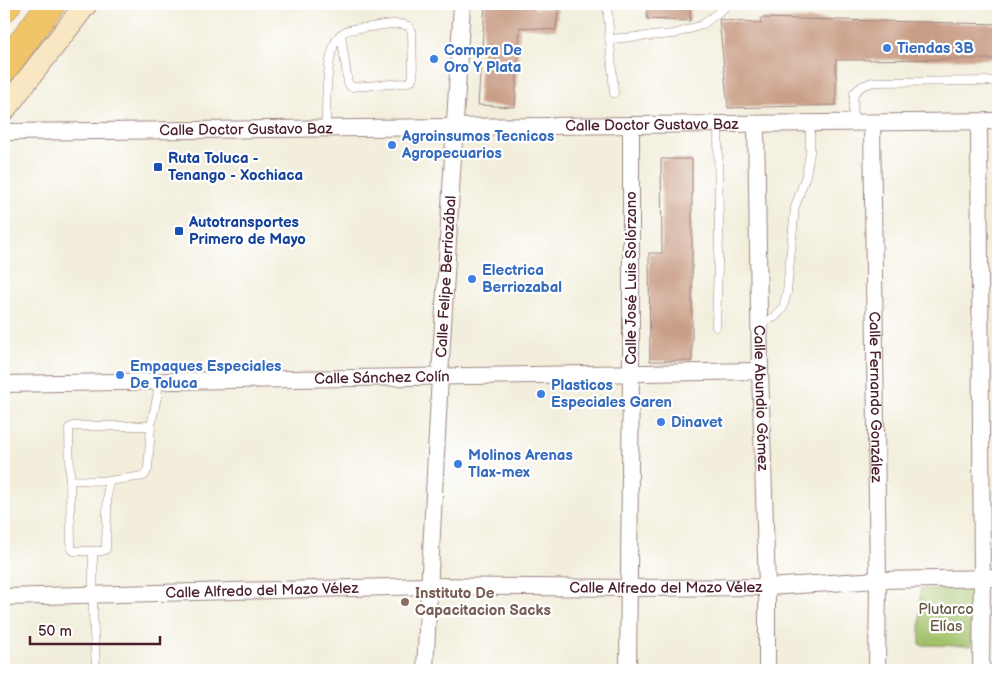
<svg xmlns="http://www.w3.org/2000/svg" width="1002" height="674" font-family="'Balsamiq Sans',sans-serif">
<rect width="100%" height="100%" fill="#fff"/>
<filter id="ink" filterUnits="userSpaceOnUse"><feTurbulence type="fractalNoise" baseFrequency=".02" numOctaves="2"/><feDisplacementMap in="SourceGraphic" scale="10" xChannelSelector="R" yChannelSelector="G"/><feConvolveMatrix kernelMatrix="1 2 1 2 8 2 1 2 1" color-interpolation-filters="sRGB"/></filter>
<filter id="wash" filterUnits="userSpaceOnUse"><feTurbulence type="fractalNoise" baseFrequency=".0096" numOctaves="4" result="noise"/><feDisplacementMap in="SourceGraphic" scale="20" xChannelSelector="R" yChannelSelector="G"/><feGaussianBlur stdDeviation="1.12" result="paint"/><feColorMatrix in="noise" values="0 0 0 0 0 0 0 0 0 0 0 0 0 0 0 0 0 1.4 0 .05"/><feComposite in="paint" operator="in"/></filter>
<g filter="url(#wash)">
<rect width="100%" height="100%" fill="#f2eedb"/>
<!-- green -->
<path fill="#a2c169" stroke="#76704a" d="M973,588L971,646L920,645V589Z"/>
<g id="blocks">
<!-- building -->
<path fill="#c99e86" d="M485,4H534V8L558,9L556,30L520,27L515,107L478,105Z
M647,4H690V21L647,19Z
M761,18L998,24V59L836,60V105L728,108L719,19L761,24Z
M661,159H692V361H650L649,253H662Z"/>
</g>
</g>
<g filter="url(#ink)">
<use href="#blocks" fill-opacity="0" stroke="#9e8683" stroke-width="1"/>
<g fill="none" stroke-linecap="round" stroke-linejoin="round">
<defs>
<path id="lane" d="M607,4L614,93
M609,39L674,34L702,25L729,4
M852,123L854,93L862,86L873,82L998,81
M326,128C326,107 325,48 341,34C348,28 362,28 371,27C384,25 397,22 409,26L412,32L413,77L411,81L405,83L351,87L348,83L341,34
M760,324L775,317L783,308L787,292L795,207L806,175L810,153V123
M716,327L719,235L718,124
M70,480L71,548L74,551H103L106,549V545L108,481L144,476L148,469L151,426
M108,481L70,480L69,428L73,426H151L157,397L159,381
M93,552V615L96,667"/>
<g id="street">
<path d="M979,122L982,578L981,670"/>
<path id="s1" d="M872,123L878,580L877,670"/>
<path id="s2" d="M756,124L760,371L767,587V670"/>
<path id="s3" d="M4,132L998,121"/>
<path id="s4" d="M4,384L760,371"/>
<path id="s5" d="M4,597L428,586L629,588L767,587L878,580L998,578"/>
<path id="s6" d="M425,670L440,376L462,4"/>
<path d="M628,670L631,373V125"/>
</g>
<path id="secondary" d="M4,110L86,4"/>
<path id="highway" d="M4,8L7,4
M4,68L51,4"/>
</defs>
<!-- lane casing -->
<use href="#lane" stroke="#9e8683" stroke-width="9"/>
<!-- street casing -->
<use href="#street" stroke="#9e8683" stroke-width="18"/>
<!-- secondary casing -->
<use href="#secondary" stroke="#9e8683" stroke-width="24"/>
<!-- highway casing -->
<use href="#highway" stroke="#9e8683" stroke-width="29"/>
<!-- lane -->
<use href="#lane" stroke="#fff" stroke-width="8"/>
<!-- street -->
<use href="#street" stroke="#fff" stroke-width="16"/>
<!-- secondary -->
<use href="#secondary" stroke="#f9e7c3" stroke-width="22"/>
<!-- highway -->
<use href="#highway" stroke="#f0c469" stroke-width="28"/>
</g>
</g>
<!-- markers -->
<g fill="#3f7fe0" stroke="#fff" stroke-width="2">
<circle cx="887" cy="48" r="5"/>
<circle cx="434" cy="59" r="5"/>
<circle cx="392" cy="145" r="5"/>
<circle cx="472" cy="279" r="5"/>
<circle cx="120" cy="375" r="5"/>
<circle cx="541" cy="394" r="5"/>
<circle cx="661" cy="422" r="5"/>
<circle cx="458" cy="464" r="5"/>
</g>
<g fill="#1a4fb4" stroke="#fff" stroke-width="2">
<rect x="153" y="162" width="10" height="10" rx="2.5"/>
<rect x="174" y="226" width="10" height="10" rx="2.5"/>
</g>
<circle fill="#8d6e63" stroke="#fff" stroke-width="2" cx="405" cy="602" r="5"/>
<g text-anchor="middle" dominant-baseline="central" stroke-width="4.5" stroke-linejoin="round" paint-order="stroke">
<!-- shop labels -->
<g font-size="15" font-weight="bold" fill="#366cbe" stroke="#fff" text-anchor="start">
<text x="897" y="48">Tiendas 3B</text>
<text x="444" y="50">Compra De<tspan x="444" dy="17">Oro Y Plata</tspan></text>
<text x="402" y="136">Agroinsumos Tecnicos<tspan x="402" dy="17">Agropecuarios</tspan></text>
<text x="482" y="270">Electrica<tspan x="482" dy="17">Berriozabal</tspan></text>
<text x="130" y="366">Empaques Especiales<tspan x="130" dy="17">De Toluca</tspan></text>
<text x="551" y="385">Plasticos<tspan x="551" dy="17">Especiales Garen</tspan></text>
<text x="671" y="422">Dinavet</text>
<text x="468" y="455">Molinos Arenas<tspan x="468" dy="17">Tlax-mex</tspan></text>
</g>
<!-- street labels -->
<g font-size="15" fill="#4a1f2b" stroke="#fff">
<text stroke="none"><textPath href="#s3" startOffset="648">Calle Doctor Gustavo Baz</textPath></text>
<text stroke="none"><textPath href="#s3" startOffset="242">Calle Doctor Gustavo Baz</textPath></text>
<text stroke="none"><textPath href="#s6" startOffset="394">Calle Felipe Berriozábal</textPath></text>
<text transform="translate(631 278) rotate(-90)">Calle José Luis Solórzano</text>
<text stroke="none"><textPath href="#s4" startOffset="378">Calle Sánchez Colín</textPath></text>
<text stroke="none"><textPath href="#s2" startOffset="274">Calle Abundio Gómez</textPath></text>
<text stroke="none"><textPath href="#s1" startOffset="274">Calle Fernando González</textPath></text>
<text stroke="none"><textPath href="#s5" startOffset="662">Calle Alfredo del Mazo Vélez</textPath></text>
<text stroke="none"><textPath href="#s5" startOffset="258">Calle Alfredo del Mazo Vélez</textPath></text>
</g>
<!-- transit labels -->
<g font-size="15" font-weight="bold" fill="#164399" stroke="#fff" text-anchor="start">
<text x="168" y="158">Ruta Toluca -<tspan x="168" dy="17">Tenango - Xochiaca</tspan></text>
<text x="189" y="222">Autotransportes<tspan x="189" dy="17">Primero de Mayo</tspan></text>
</g>
<!-- education labels -->
<g font-size="15" font-weight="bold" fill="#785e54" stroke="#fff" text-anchor="start">
<text x="415" y="593">Instituto De<tspan x="415" dy="17">Capacitacion Sacks</tspan></text>
</g>
<!-- park labels -->
<g font-size="15" fill="#695841" stroke="#fff">
<text x="946" y="609">Plutarco<tspan x="946" dy="17">Elías</tspan></text>
</g>
</g>
<!-- margin -->
<rect width="1002" height="674" fill="none" stroke="#fff" stroke-width="20"/>
<!-- scale -->
<path d="M30 636v8h130v-8" fill="none" stroke="#4a1f2b" stroke-width="2.5"/>
<text x="38" y="636" font-size="15" fill="#4a1f2b" stroke="#ffffff" stroke-width="4" paint-order="stroke">50 m</text>
</svg>
